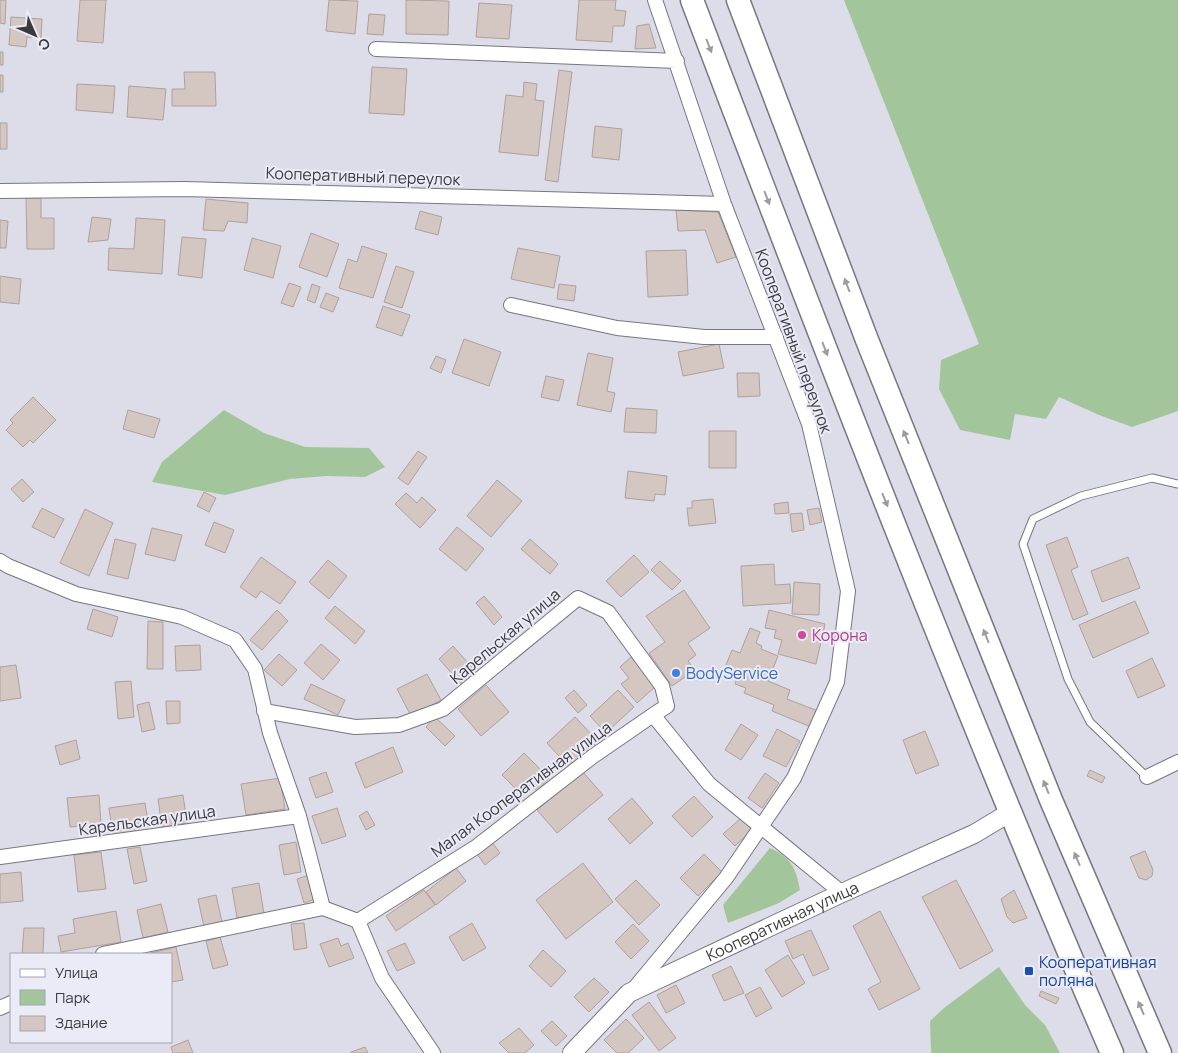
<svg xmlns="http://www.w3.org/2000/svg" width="1178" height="1053" font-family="Manrope,sans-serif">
<rect width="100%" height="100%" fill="#dddde9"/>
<!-- green -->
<path fill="#a3c59b" d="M844,0H1178V411L1132,427L1099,415L1059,397L1046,419L1015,414L1010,440L960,430L939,389L941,360L979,344Z
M224,410L264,433L305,447L369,448L385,467L365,477L326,476L290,479L225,495L152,482L162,462Z
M770,848C791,858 796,867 800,890L779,903L728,923L723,905Z
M999,967L1025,1005L1045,1025L1060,1053H931L930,1021L944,1008Z"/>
<!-- building -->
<path fill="#d4c7c1" stroke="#aea19c" d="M0,0H6L5,24L0,23Z
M80,0H106L103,43L77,41Z
M329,0L358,1L355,34L326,31Z
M406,0L449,1L448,35L406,34Z
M579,0H616L615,10L626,11L624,26H613L612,42L576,40Z
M479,3L512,5L509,39L476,37Z
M369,14L385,15L383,35L367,34Z
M11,17L42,19L41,38L27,37L26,47L9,45Z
M649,24L656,48L635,49L637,26Z
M0,52H3V65H0Z
M372,67L407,69L404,115L369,113Z
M559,70L572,72L558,182L545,180Z
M184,72H215L216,106H172V89H185Z
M0,75H3V92H0Z
M524,82L537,84L535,100L544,101L538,156L499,152L506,95L523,97Z
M77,84L115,86L113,113L76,110Z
M129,86L166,89L163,120L127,117Z
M0,123H7V149H0Z
M595,126L622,129L619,160L592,157Z
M26,198H41V218H54V249H27Z
M206,199L248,203L247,223L228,221L224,231L203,230Z
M676,210L718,212L736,257L717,263L705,230L678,231Z
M420,211L442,217L438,235L415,229Z
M92,217L111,219L108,240L88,242Z
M136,218L165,220L162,274L108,270L109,248L134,249Z
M0,220L8,221L6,248H0Z
M311,233L339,244L327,277L299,267Z
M182,237L206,239L202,278L178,275Z
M252,238L281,246L273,278L244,270Z
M362,246L387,254L373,298L339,288L348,259L357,262Z
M518,248L560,256L554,288L511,279Z
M686,250L688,295L648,297L646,251Z
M396,266L414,272L402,308L384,302Z
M0,276L21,279L19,304L0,302Z
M289,283L301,287L293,307L281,303Z
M312,284L320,287L315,303L307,300Z
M559,284L576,286L574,301L557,299Z
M326,293L339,298L333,312L320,307Z
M383,306L410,315L402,336L376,327Z
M464,339L501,352L489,386L452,373Z
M719,344L724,368L683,376L678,352Z
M588,353L613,358L607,391L615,393L611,412L577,405Z
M436,356L446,360L441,373L430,368Z
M737,373H759L760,396L738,397Z
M546,376L564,380L559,401L541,397Z
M33,397L56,420L33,443L30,440L23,447L6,430L13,423L10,420Z
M626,408L657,410L656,433L624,432Z
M128,410L160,419L154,438L123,429Z
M709,431H736V468H709Z
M418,451L427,457L408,485L398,478Z
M628,471L667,476L665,495L655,494L654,501L625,498Z
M22,479L34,492L23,502L11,489Z
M497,480L522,501L491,537L467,516Z
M204,492L216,498L209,512L197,506Z
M406,493L417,503L422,497L436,510L420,528L395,504Z
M713,499L716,523L689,526L687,508H692V501Z
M788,502L789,513L775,514L774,504Z
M42,508L64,519L54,538L32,527Z
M819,508L822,522L810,525L807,510Z
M85,509L113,523L89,576L60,563Z
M802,513L804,530L792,532L790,514Z
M214,522L234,530L225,553L205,545Z
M457,527L484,549L466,571L439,549Z
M152,528L182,535L175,561L145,554Z
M1067,537L1078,567L1071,570L1088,614L1073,620L1046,545Z
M115,539L136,544L128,579L107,574Z
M530,539L558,564L550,574L521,549Z
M634,555L649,572L621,597L606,581Z
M261,557L296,582L280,604L261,591L256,598L240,587Z
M1128,557L1140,588L1102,602L1091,571Z
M328,560L347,576L329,599L309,582Z
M660,561L681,581L672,590L651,570Z
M774,564L775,585L790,584L791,603L743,606L741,566Z
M794,582L820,584L819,615L792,614Z
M684,590L710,628L688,643L696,655L688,661L695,670L672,686L649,653L665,642L646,616Z
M484,596L502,617L494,625L476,603Z
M1135,601L1149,633L1093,658L1079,625Z
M335,606L365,631L355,644L325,618Z
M93,609L118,617L112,637L87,629Z
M277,610L288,621L262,650L250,640Z
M769,610L825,624L816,664L778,654L782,640L774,638L776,630L765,628Z
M148,621L163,622V669H147Z
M750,628L760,632L756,643L762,646L761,649L778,656L768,681L790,690L787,699L818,711L811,727L772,711L774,705L744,693L746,688L735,684L738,675L724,670L732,650L740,653Z
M321,644L340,660L323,680L304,663Z
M200,645L201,670L176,671L175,646Z
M453,646L478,674L464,687L439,659Z
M279,654L297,670L282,686L264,670Z
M631,657L656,686L637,703L621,684L629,678L620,667Z
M1152,658L1165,686L1138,698L1126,671Z
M16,665L21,698L0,701V667Z
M427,674L441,700L411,716L397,689Z
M131,681L134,717L118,719L115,682Z
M311,684L345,700L338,715L304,699Z
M486,685L509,712L481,736L458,709Z
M574,690L587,705L578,713L565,698Z
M618,690L634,707L606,733L590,716Z
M166,701H180V723L167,724Z
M149,702L155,729L142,732L137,705Z
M435,717L455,736L445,746L426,727Z
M575,717L598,741L570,768L547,743Z
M741,724L758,735L741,760L725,750Z
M777,729L800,741L786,767L763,756Z
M925,731L939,765L916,774L903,740Z
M76,740L80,759L60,765L55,746Z
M393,747L403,772L365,788L355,763Z
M524,753L549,778L537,791L531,784L521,794L502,775Z
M1090,770L1105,777L1102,783L1087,776Z
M326,772L333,792L316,798L309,778Z
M583,772L603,795L557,833L537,810Z
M765,773L779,783L762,808L748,798Z
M280,778L285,809L246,815L241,784Z
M99,795L101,824L70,827L67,798Z
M183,795L187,823L162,827L158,799Z
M694,796L713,817L692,837L672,816Z
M632,798L653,823L630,844L608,819Z
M145,803L148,821L139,822L140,833L113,837L109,808Z
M337,808L346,836L322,844L312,816Z
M367,811L375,825L366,830L359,816Z
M741,818L752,830L735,846L723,834Z
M296,842L301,872L284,875L279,845Z
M492,842L500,853L485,865L477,854Z
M140,847L147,881L134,884L127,849Z
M1145,851L1153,870L1152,876L1146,880L1139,878L1130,857Z
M101,852L106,889L78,892L74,855Z
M704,854L722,872L698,896L680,878Z
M583,863L613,902L566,939L536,900Z
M456,868L466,881L436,905L426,892Z
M21,872L23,901L0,903V874Z
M309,875L316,899L304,903L297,879Z
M636,880L660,905L639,925L615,899Z
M956,880L993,951L960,969L922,897Z
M259,883L264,914L237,918L232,888Z
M424,890L435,905L396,931L386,916Z
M1014,890L1027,918L1013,923L1007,917L1001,899Z
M216,895L222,922L204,927L198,899Z
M161,904L168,932L143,938L137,910Z
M116,911L121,942L61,952L58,936L75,933L73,919Z
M880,911L920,989L879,1010L868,989L881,982L853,926Z
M304,923L307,948L294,950L291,924Z
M472,923L486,948L463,961L449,937Z
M633,924L649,941L631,959L615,942Z
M24,928H44L43,954H22Z
M811,930L829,969L813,976L803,954L793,959L785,941Z
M220,937L228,965L213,969L206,941Z
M338,938L341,946L348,943L354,958L329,967L320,944Z
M405,943L415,963L397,971L387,951Z
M176,947L183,980L171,982V954L151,953Z
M543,950L566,971L551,987L529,966Z
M788,955L805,983L782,997L765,970Z
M731,966L744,993L724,1001L712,975Z
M594,978L609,992L589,1012L574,997Z
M676,985L685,1003L666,1013L657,995Z
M760,987L772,1008L756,1017L745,995Z
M1041,991L1059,998L1056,1004L1039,996Z
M649,1002L676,1038L659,1051L632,1015Z
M626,1019L644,1038L628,1053H617L604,1040Z
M552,1021L567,1036L556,1046L541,1031Z
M519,1028L534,1045L525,1053H509L499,1043Z
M188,1040L193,1053H173L171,1047Z
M365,1047L368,1053H351V1052Z"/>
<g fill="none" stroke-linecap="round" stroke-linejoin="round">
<defs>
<path id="service" d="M1147,777L1090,722L1068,679L1023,544L1033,519L1081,496L1152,478L1178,484"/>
<path id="minor" d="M376,49L677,61
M0,191L185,189L724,204
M511,305L617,328L704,337H776
M0,561L8,566L76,594L182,617L235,640L255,669L270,733L299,816L323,908L358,921L382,978L433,1053
M264,711L355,727L399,725L443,709L578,598L608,612L662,686L667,706L653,715L709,784L842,893
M1147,777L1178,762
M0,857L299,816
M358,921L476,847L592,757L653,715
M103,954L323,908
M632,991L726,878L794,778L837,682L848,591L809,424L724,204L655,0
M0,1008L11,1003"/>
<g id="tertiary">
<path id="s1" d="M572,1053L629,993L842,893L974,834L1009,813"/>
</g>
<path id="primary" d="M692,0C826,353 962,706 1112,1053
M738,0L867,340L1051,800L1160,1053"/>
</defs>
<!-- service casing -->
<use href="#service" stroke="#777681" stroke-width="9"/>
<!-- minor casing -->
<use href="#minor" stroke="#777681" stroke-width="16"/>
<!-- tertiary casing -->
<use href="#tertiary" stroke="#777681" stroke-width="20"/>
<!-- primary casing -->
<use href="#primary" stroke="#777681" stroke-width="25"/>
<!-- service -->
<use href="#service" stroke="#fff" stroke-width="7"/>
<!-- minor -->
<use href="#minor" stroke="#fff" stroke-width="14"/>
<!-- tertiary -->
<use href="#tertiary" stroke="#fff" stroke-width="18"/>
<!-- primary -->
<use href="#primary" stroke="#fff" stroke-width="22"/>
</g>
<!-- one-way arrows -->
<defs><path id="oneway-solid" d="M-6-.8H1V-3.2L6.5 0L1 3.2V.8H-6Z" transform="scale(1.25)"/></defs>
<g fill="#9c9c9e">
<use href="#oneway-solid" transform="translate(709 46) rotate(69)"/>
<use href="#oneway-solid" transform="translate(767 198) rotate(69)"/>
<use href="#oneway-solid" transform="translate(847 285) rotate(-111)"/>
<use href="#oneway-solid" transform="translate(825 349) rotate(69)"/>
<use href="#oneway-solid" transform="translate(906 437) rotate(-112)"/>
<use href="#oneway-solid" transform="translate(885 500) rotate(68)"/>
<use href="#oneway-solid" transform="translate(986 636) rotate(-112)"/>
<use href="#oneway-solid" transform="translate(1046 787) rotate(-112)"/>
<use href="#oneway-solid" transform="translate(1077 859) rotate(-113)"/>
<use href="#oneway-solid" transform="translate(1141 1008) rotate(-113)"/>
</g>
<!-- markers -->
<circle fill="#d1479c" stroke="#ebeaf7" stroke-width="2" cx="802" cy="635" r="5"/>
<circle fill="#3f7fe0" stroke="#ebeaf7" stroke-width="2" cx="676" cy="673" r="5"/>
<rect fill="#1a4fb4" stroke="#ebeaf7" stroke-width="2" x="1024" y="966" width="10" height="10" rx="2.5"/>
<g text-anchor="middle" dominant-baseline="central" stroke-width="4" stroke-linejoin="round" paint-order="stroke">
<!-- street labels -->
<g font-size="16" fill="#3a3a3e" stroke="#ebeaf7">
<text transform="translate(363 176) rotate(2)">Кооперативный переулок</text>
<text transform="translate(794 341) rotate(70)">Кооперативный переулок</text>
<text transform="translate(505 636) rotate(-40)">Карельская улица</text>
<text transform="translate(521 789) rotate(-36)">Малая Кооперативная улица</text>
<text transform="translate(147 820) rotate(-8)">Карельская улица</text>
<text stroke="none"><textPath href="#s1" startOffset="252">Кооперативная улица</textPath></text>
</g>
<!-- hotel labels -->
<g font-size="16" fill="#b23c85" stroke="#ebeaf7" text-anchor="start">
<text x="812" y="635">Корона</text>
</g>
<!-- shop labels -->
<g font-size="16" fill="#366cbe" stroke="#ebeaf7" text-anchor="start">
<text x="686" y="673">BodyService</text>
</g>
<!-- transit labels -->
<g font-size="16" fill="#164399" stroke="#ebeaf7" text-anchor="start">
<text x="1039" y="962">Кооперативная<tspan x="1039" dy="18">поляна</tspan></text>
</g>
</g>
<!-- legend -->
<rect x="10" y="953" width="162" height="90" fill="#ebeaf7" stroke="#a4a4ad"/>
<rect x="20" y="969" width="25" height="8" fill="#ffffff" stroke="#a4a4ad"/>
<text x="55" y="978" font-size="15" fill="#3a3a3e">Улица</text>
<rect x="20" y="990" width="25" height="15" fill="#a3c59b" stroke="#a4a4ad"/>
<text x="55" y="1003" font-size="15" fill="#3a3a3e">Парк</text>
<rect x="20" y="1016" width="25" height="15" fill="#d4c7c1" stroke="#a4a4ad"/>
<text x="55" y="1028" font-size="15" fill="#3a3a3e">Здание</text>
<!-- north arrow -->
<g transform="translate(35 35) rotate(135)" stroke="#ebeaf7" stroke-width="4" paint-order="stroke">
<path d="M0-4L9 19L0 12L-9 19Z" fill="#3a3a3e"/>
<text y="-8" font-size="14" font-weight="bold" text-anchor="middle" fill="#3a3a3e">С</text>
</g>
</svg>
